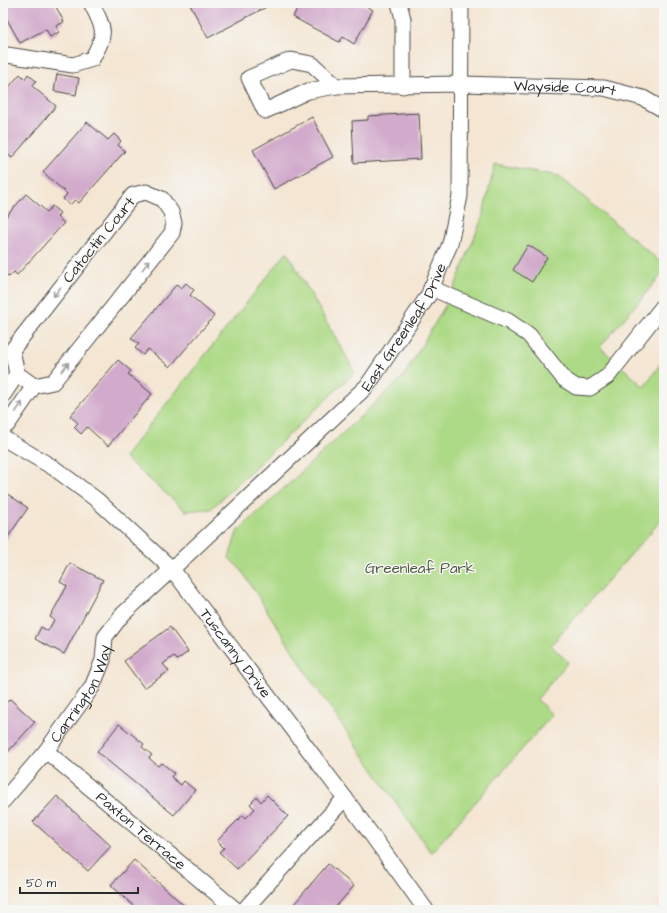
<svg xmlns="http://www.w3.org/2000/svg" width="667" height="913" font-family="'Architects Daughter',sans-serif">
<rect width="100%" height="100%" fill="#f6f6f2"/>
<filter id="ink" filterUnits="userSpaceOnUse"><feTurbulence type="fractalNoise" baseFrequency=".025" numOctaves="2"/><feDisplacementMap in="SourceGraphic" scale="8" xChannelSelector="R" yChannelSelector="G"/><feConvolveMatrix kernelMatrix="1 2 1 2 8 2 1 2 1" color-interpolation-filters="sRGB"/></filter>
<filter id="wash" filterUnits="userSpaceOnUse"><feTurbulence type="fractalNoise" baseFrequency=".012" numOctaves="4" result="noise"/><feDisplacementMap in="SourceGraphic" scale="16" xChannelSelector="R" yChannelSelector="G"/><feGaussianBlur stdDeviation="0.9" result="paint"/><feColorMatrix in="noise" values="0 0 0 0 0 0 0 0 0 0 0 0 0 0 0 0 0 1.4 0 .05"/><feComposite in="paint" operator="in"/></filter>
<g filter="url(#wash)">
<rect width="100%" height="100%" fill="#f4e6d3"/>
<!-- green -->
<path fill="#adda86" stroke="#6c8258" d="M495,164L559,176L664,265V272L600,347L644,387L661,363L664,365V517L551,645L568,662L537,699L552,715L431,853L313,683L242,571L229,558L237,532L403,377L451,296L482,218Z
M287,252L355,372L211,509L186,511L124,457Z"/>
<g id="blocks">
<!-- building -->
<path fill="#d2abcc" d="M3,3H54L64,22L56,26L59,32L50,37L46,29L20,43L3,12Z
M189,3H266L268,6L208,38Z
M300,3H361L373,10L354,44L343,37L339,42L293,17Z
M20,74L25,79L28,74L36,81L32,86L56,106L12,158L3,150V94Z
M57,74L79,78L76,95L54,91Z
M419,113L421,159L354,163L352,121L368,120V116Z
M312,117L333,157L274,189L253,150Z
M87,122L108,140L114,134L121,141L118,145L125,151L79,203L75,200L70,205L63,199L67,194L43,172Z
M26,194L47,212L52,206L60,213L57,217L64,223L17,275L14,272L9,277L3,272V269L6,266L3,264V220Z
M528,245L547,257L532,282L513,270Z
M186,283L194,290L190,295L214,316L170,367L148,349L143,355L135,348L139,344L131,338L177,284L181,289Z
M118,360L131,371L128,374L152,394L108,446L87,427L81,434L74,427L78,423L70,416Z
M3,491L28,508L3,544Z
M70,563L103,580L64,654L35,639L41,627L48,631L54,620L50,617L67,586L60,582Z
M170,627L188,652L177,660L174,656L163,664L169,671L144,688L124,661Z
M10,699L35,722L3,757V706Z
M119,724L144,744L142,747L152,755L149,758L158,766L162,763L174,773L171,777L181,785L184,781L195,790L174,815L97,752Z
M267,795L288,816L237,869L219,852L224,848L217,841L243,815L246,818L255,809L250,804L257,797L261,802Z
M57,796L111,846L88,871L33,822Z
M134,860L189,910H138L111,885Z
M328,864L354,886L333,910H289Z"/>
</g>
</g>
<g filter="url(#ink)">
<use href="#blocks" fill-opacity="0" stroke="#494744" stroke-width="1"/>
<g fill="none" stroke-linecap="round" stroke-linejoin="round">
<defs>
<g id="minor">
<path d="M399,3L403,19V86"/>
<path d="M3,56L7,55L73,65L92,59C107,32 105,30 91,3"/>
<path d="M291,60L312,64L336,86L308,91L265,111L249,78Z"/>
<path id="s1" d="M336,86L461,84L604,88L643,98L664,110"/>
<path d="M431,288L508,321L529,335L564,379L576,387L590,388L608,376L664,305"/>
<path d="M3,395L17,374"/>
<path d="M3,427L8,424L34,386L53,382L172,233L174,223L171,212L162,199L146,192L133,195L12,350L17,374L34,386"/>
<path id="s2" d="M3,438L54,468L97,500L172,569L345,798L426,910"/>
<path id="s3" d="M46,751L236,910"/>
<path id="s4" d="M3,801L46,751L92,687L103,660L105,637L122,615L172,569L367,386L428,296L450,244L460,196L461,3"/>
<path d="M244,910L345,798"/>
</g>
</defs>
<!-- minor casing -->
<use href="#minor" stroke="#494744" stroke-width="17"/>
<!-- minor -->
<use href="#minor" stroke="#fff" stroke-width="15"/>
</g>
<!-- one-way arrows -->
<defs><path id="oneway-shaft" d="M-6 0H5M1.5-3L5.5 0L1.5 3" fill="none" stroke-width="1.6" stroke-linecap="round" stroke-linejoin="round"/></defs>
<g stroke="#a0a0a0">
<use href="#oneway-shaft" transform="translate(146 265) rotate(-51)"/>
<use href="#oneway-shaft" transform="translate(57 292) rotate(128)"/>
<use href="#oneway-shaft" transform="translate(65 367) rotate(-51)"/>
<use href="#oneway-shaft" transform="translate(19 407) rotate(-56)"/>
</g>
</g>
<g text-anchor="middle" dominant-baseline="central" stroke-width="3" stroke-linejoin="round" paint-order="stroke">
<!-- street labels -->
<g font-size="15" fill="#2b2b2b" stroke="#f6f6f2">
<text stroke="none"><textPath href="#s1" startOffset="229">Wayside Court</textPath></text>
<text transform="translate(99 240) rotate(-51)">Catoctin Court</text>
<text stroke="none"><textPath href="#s4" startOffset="630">East Greenleaf Drive</textPath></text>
<text stroke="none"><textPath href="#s2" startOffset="320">Tuscanny Drive</textPath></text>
<text stroke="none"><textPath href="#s4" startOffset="134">Carrington Way</textPath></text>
<text stroke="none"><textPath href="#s3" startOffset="124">Paxton Terrace</textPath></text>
</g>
<!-- park labels -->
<g font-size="15" fill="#4c5742" stroke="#f6f6f2">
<text x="420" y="568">Greenleaf Park</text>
</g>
</g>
<!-- margin -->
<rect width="667" height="913" fill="none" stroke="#f6f6f2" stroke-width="16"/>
<!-- scale -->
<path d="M20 887v6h118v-6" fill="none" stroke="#2b2b2b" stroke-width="2"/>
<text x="26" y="887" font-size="12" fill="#2b2b2b" stroke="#f6f6f2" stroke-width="3" paint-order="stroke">50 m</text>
</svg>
